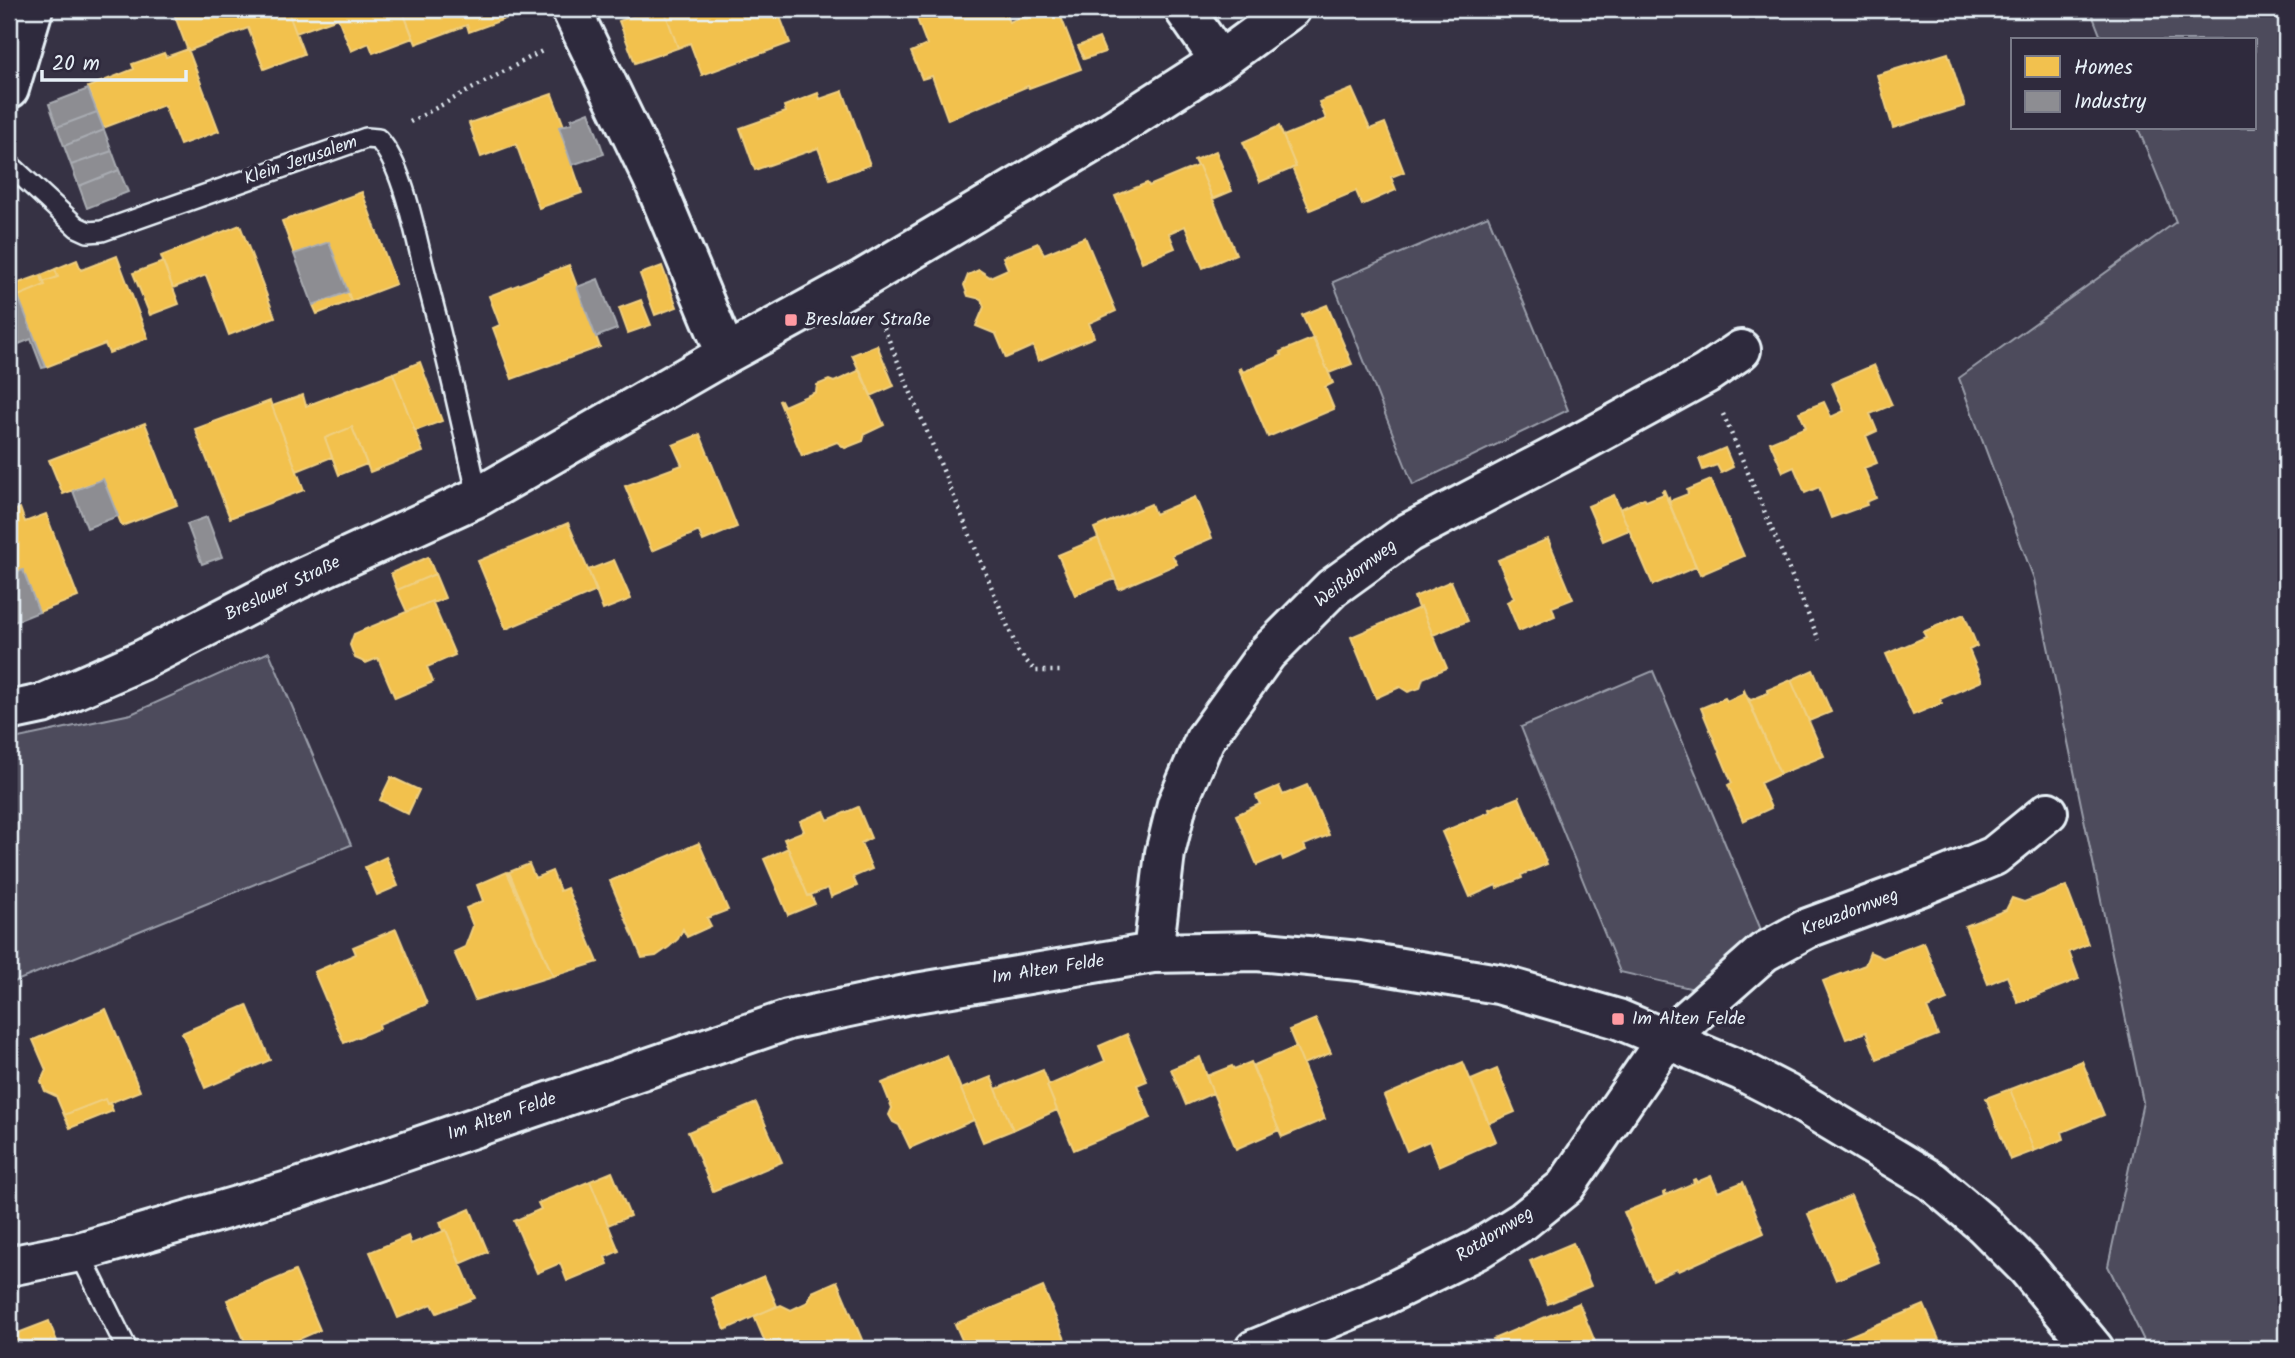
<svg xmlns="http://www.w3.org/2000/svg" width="2295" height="1358" font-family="Kalam,sans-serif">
<rect width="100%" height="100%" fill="#363244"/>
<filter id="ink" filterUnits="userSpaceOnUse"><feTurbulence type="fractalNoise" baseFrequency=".0143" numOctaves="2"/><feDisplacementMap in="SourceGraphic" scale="14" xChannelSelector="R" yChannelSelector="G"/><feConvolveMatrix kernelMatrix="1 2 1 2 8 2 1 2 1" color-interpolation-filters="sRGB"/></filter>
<g filter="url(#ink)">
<!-- green -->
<path fill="#4d4b5c" stroke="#9a9eaa" stroke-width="2" d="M2090,9H2286V1349H2148L2108,1266L2143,1102L2034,579L1959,378L2176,222L2138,128H2255V40H2102Z
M1488,216L1568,410L1413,485L1333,282Z
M269,652L351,845L9,984V740L131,714Z
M1653,671L1762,932L1694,989L1620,972L1521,727Z"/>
<!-- homes -->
<path fill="#f2c14e" stroke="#efcf81" stroke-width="2" d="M179,9H287L304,54L264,69L248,28L188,51L173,11Z
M287,9H402L413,38L373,53L369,43L351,51L338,18L296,33Z
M402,9H502L505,19L469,32L467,25L416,44Z
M652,9H664L678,48L635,63L619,21Z
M664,9H777L790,43L702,75L690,43L678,48Z
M929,9H1007L1009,14L1006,16L1009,22L1044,9H1058L1081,69L1029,88L1028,86L948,120L932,76L922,79L911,52L927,45L915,14Z
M1099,38L1105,52L1084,59L1078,46Z
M188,49L219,131L180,145L164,105L103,128L88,87L134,69L132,64L164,53L166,57Z
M1948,53L1965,106L1893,128L1877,75Z
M1352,89L1370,129L1385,123L1404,172L1391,177L1396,190L1362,205L1356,191L1310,210L1292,168L1296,167L1283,136L1326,119L1319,102Z
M843,91L870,165L830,179L818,148L755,170L740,128L786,112L784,106L818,93L820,99Z
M552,94L564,126L559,127L582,193L539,208L516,144L481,157L469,123Z
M1279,126L1296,167L1260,182L1243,142Z
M1216,151L1232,191L1213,199L1199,166H1197L1194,160Z
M1197,166H1199L1236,254L1203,268L1185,226L1169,233L1175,248L1142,262L1115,196L1147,183L1149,186Z
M362,192L396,284L351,301L329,242L294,254L282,221Z
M240,225L275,317L229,335L206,275L173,288L161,256Z
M1085,237L1116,311L1089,323L1094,337L1038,361L1033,346L1006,358L996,334L976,326L984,307L981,299L968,296L964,285L968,275L979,270L990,277L1008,269L1003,257L1038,243L1044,254Z
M117,256L148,338L109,353L105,344L46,367L18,296L45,285L43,282L58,277L55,269L77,260L81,270Z
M163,262L179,304L150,315L133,273Z
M569,265L600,347L512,379L493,328L500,325L489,296Z
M662,266L677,307L655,315L640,274Z
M55,269L58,277L43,282L41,275Z
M41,275L45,285L18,296L9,293V281L19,283Z
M348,292L351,301L317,314L313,305Z
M641,300L651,325L628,333L619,308Z
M1327,305L1352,364L1329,373L1302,315Z
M1314,338L1333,383L1325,387L1334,409L1268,437L1239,369L1241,368L1243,372L1282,355L1280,352Z
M877,345L894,386L871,396L852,355Z
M420,362L442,421L415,431L393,373Z
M1874,365L1892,405L1870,414L1877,431L1866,436L1877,463L1864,468L1876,498L1866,502L1867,505L1831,518L1819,487L1805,493L1794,467L1783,472L1770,442L1806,427L1799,412L1824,402L1831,417L1844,411L1832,383Z
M860,370L884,425L865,434L863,441L845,448L837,442L802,456L779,401L781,400L784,406L816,392L817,385L829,380L834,382Z
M393,373L423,452L370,472L352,427L325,438L332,457L297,471L272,406L303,395L306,406Z
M270,401L304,490L230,518L195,429Z
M145,423L177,505L122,526L103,479L63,494L49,460Z
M352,427L367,464L339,475L325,438Z
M700,434L737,527L703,541L699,532H697L652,551L625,486L682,465L673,445Z
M1725,448L1733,467L1721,473L1717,465L1703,470L1699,459Z
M1711,480L1744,556L1700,575L1667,499L1669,497L1670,501L1688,494L1687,490Z
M1664,490L1696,567L1653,585L1620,509L1644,498L1646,501L1664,494L1662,491Z
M1614,495L1629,530L1603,541L1588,506Z
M1195,497L1212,538L1172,555L1177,564L1119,589L1094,528L1151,504L1155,514Z
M20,508L25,522L46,514L78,597L39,612L23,570L9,576V513Z
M568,523L597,591L506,629L478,561Z
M1098,538L1115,579L1075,595L1058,555Z
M1548,539L1573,599L1552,607L1555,616L1519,631L1507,602L1514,598L1498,560Z
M428,557L435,574L397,590L391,573Z
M614,560L631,599L603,610L588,570Z
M435,574L445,598L433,603L432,601L407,612L397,590Z
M1451,581L1468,621L1433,635L1421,607L1418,608L1414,597Z
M432,601L455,655L427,667L433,682L395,698L378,658L366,663L355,658L350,645L354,634Z
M1421,607L1447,668L1423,678L1420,688L1408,692L1400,687L1376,698L1351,637Z
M1964,614L1977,646L1969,650L1982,681L1940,699L1942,703L1913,715L1886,654L1926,637L1923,632Z
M1813,670L1831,712L1809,721L1791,680Z
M1791,680L1824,756L1780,774L1748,698L1751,700L1768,693L1767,690Z
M1744,690L1780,774L1760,783L1771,808L1743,821L1728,785L1732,783L1701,708L1725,698L1727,701L1744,693L1743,691Z
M391,777L419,790L408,814L380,800Z
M1307,785L1329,835L1304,845L1306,850L1283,860L1281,855L1257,865L1236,815L1260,804L1256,796L1279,786L1283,795Z
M1519,797L1547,864L1521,875L1522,878L1497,888L1496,885L1470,897L1442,832L1490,812L1489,809Z
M858,807L871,838L861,843L872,869L853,877L857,886L831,897L828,888L808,896L784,839L804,831L800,821L824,811L828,820Z
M699,843L728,910L707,918L711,926L687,937L683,929L678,939L669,947L656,956L642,958L610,881Z
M788,848L808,896L811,895L815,904L788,915L764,859Z
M386,857L398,886L377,895L365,867Z
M529,864L535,878L552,871L560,891L567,888L598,962L553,976L509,872Z
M507,872L553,976L475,1000L454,952L465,947L473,926L466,908L483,901L477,885Z
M2066,886L2088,944L2069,952L2079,979L2018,1003L2007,976L1988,984L1965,926L2006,910L2012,898L2024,902Z
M396,929L427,1004L379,1024L380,1028L344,1043L314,972L356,954L353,947Z
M1924,942L1947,1000L1927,1008L1938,1035L1877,1059L1866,1032L1846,1039L1823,981L1865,965L1870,952L1883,958Z
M247,1005L270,1060L205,1088L182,1033Z
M106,1009L140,1091L107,1104L105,1099L64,1115L56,1096L45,1091L41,1081L46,1070L33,1040Z
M1316,1019L1331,1053L1303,1064L1289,1030Z
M1127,1034L1147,1081L1137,1085L1151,1118L1074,1150L1047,1086L1105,1061L1099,1046Z
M1296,1047L1325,1119L1282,1137L1252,1066Z
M947,1056L974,1120L910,1148L899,1125L893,1122L889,1115L892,1108L882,1083Z
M1200,1057L1213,1093L1186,1105L1171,1069Z
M2082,1061L2104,1115L2062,1132L2064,1139L2034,1151L2010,1089Z
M1251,1062L1279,1130L1236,1149L1206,1076L1232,1066L1234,1069Z
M1463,1062L1496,1141L1439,1166L1429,1141L1407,1151L1384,1096Z
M1497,1069L1515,1112L1489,1123L1471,1080Z
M1043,1070L1049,1085L1047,1086L1057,1110L1013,1130L996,1089Z
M991,1077L1013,1130L983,1142L961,1089Z
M2010,1089L2034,1151L2010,1160L1986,1098Z
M105,1099L107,1104L110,1103L113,1111L70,1128L64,1115Z
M756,1103L782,1162L713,1191L688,1132Z
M612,1172L630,1216L608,1225L590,1181Z
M1711,1176L1718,1192L1743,1182L1764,1233L1679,1271L1677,1269L1653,1280L1624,1212L1664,1196L1663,1193L1665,1192L1666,1195L1694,1183L1693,1180L1695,1179L1697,1182Z
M590,1181L619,1251L605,1257L608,1264L567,1281L560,1263L537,1273L514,1221L541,1209L538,1203Z
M1851,1196L1879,1262L1836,1280L1808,1214Z
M470,1209L488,1252L460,1264L446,1230L443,1231L440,1222Z
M446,1230L475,1298L437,1313L432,1304L398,1318L370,1252L408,1236L411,1244Z
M1573,1243L1591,1286L1548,1304L1530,1261Z
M295,1271L320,1330L277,1349L274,1340L248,1349L227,1300Z
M764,1276L777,1306L725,1330L712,1298Z
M837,1281L866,1349H768L754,1316L781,1305L791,1310L808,1302L812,1292Z
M1043,1287L1069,1349H966L955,1324Z
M1579,1303L1598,1349H1498L1493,1339Z
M1924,1305L1943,1349H1818Z
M49,1321L60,1349H9V1331L16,1328L18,1333Z"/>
<!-- industry -->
<path fill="#8d8d92" stroke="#a8abb1" stroke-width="2" d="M88,89L97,112L57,127L49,104Z
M97,112L104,130L64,146L57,127Z
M589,112L604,154L572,165L559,127L572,123L571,119Z
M104,130L112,151L71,165L64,146Z
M112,151L119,170L79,186L71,165Z
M119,170L128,192L87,208L79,186Z
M329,242L348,292L313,305L294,254Z
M598,279L617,329L596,337L577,287Z
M9,293L18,296L46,367L42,368L31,339L9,348Z
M103,479L118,516L87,528L73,491Z
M207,517L222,557L202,564L187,524Z
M23,570L39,612L9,624V576Z"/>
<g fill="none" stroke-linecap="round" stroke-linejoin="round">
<defs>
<path id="lane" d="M9,164L77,227L88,232L102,231L352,143L366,138L378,139C403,165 415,233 424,269C444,345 462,421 478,497
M79,1252L127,1349"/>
<path id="street" d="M571,9L653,179L726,354
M1184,9L1220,61
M9,89L33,9
M9,711L42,704L142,660L297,580L478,497L726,354L863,279L1100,138L1220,61L1291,9
M1153,953L1165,853L1177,804L1205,739L1267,653L1332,588L1408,533L1578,444L1706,374L1741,350
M9,1266L79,1252L295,1189L788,1020L910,994L1153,953L1257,951L1359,961L1498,984L1618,1019L1742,1071L1787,1094L1932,1181L1984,1225L2027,1268L2094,1349
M1255,1349L1377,1299L1477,1250L1523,1221L1565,1187L1667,1038L1764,952L1808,928L1924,885L1994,856L2048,812"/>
</defs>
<!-- lane casing -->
<use href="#lane" stroke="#e8f1f8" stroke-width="24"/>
<!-- street casing -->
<use href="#street" stroke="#e8f1f8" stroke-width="44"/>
<!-- path -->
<path stroke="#e8f1f8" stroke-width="4.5" stroke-dasharray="2 5" stroke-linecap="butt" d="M410,122L544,50
M881,321L1018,651L1035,671H1063
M1723,414L1819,640"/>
<!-- lane -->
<use href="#lane" stroke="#2f2a3d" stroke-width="19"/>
<!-- street -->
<use href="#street" stroke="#2f2a3d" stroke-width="38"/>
</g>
</g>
<!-- markers -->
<g fill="#ff9aa2" stroke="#2f2a3d" stroke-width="2.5">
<rect x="784" y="313" width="14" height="14" rx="3.5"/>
<rect x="1611" y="1012" width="14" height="14" rx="3.5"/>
</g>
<g text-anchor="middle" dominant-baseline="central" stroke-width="7" stroke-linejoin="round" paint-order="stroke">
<!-- street labels -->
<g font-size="18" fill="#e8f1f8" stroke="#2f2a3d">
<text transform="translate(301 161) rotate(-19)">Klein Jerusalem</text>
<text transform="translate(1356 574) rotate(-38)">Weißdornweg</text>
<text transform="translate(283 589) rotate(-26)">Breslauer Straße</text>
<text transform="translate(1850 913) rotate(-21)">Kreuzdornweg</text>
<text transform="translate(1048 970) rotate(-9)">Im Alten Felde</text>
<text transform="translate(502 1117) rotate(-19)">Im Alten Felde</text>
<text transform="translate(1495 1235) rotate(-32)">Rotdornweg</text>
</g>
<!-- poi labels -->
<g font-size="18" fill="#e8f1f8" stroke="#2f2a3d" text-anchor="start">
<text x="805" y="320">Breslauer Straße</text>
<text x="1632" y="1019">Im Alten Felde</text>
</g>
</g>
<!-- margin -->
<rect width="2295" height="1358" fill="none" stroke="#2f2a3d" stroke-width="35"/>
<rect x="18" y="18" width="2260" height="1323" fill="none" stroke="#e8f1f8" stroke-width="2.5" filter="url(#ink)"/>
<!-- legend -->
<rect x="2011" y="38" width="245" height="91" fill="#2f2a3d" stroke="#797a88" stroke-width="2"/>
<rect x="2025" y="56" width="35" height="21" fill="#f2c14e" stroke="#797a88" stroke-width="2"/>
<text x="2074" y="74" font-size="21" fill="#e8f1f8">Homes</text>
<rect x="2025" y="91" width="35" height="21" fill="#8d8d92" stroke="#797a88" stroke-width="2"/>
<text x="2074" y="108" font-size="21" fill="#e8f1f8">Industry</text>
<!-- scale -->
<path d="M42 70v10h144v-10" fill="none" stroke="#e8f1f8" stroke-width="3.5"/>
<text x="52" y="70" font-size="21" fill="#e8f1f8" stroke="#2f2a3d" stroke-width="5" paint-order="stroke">20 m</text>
</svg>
